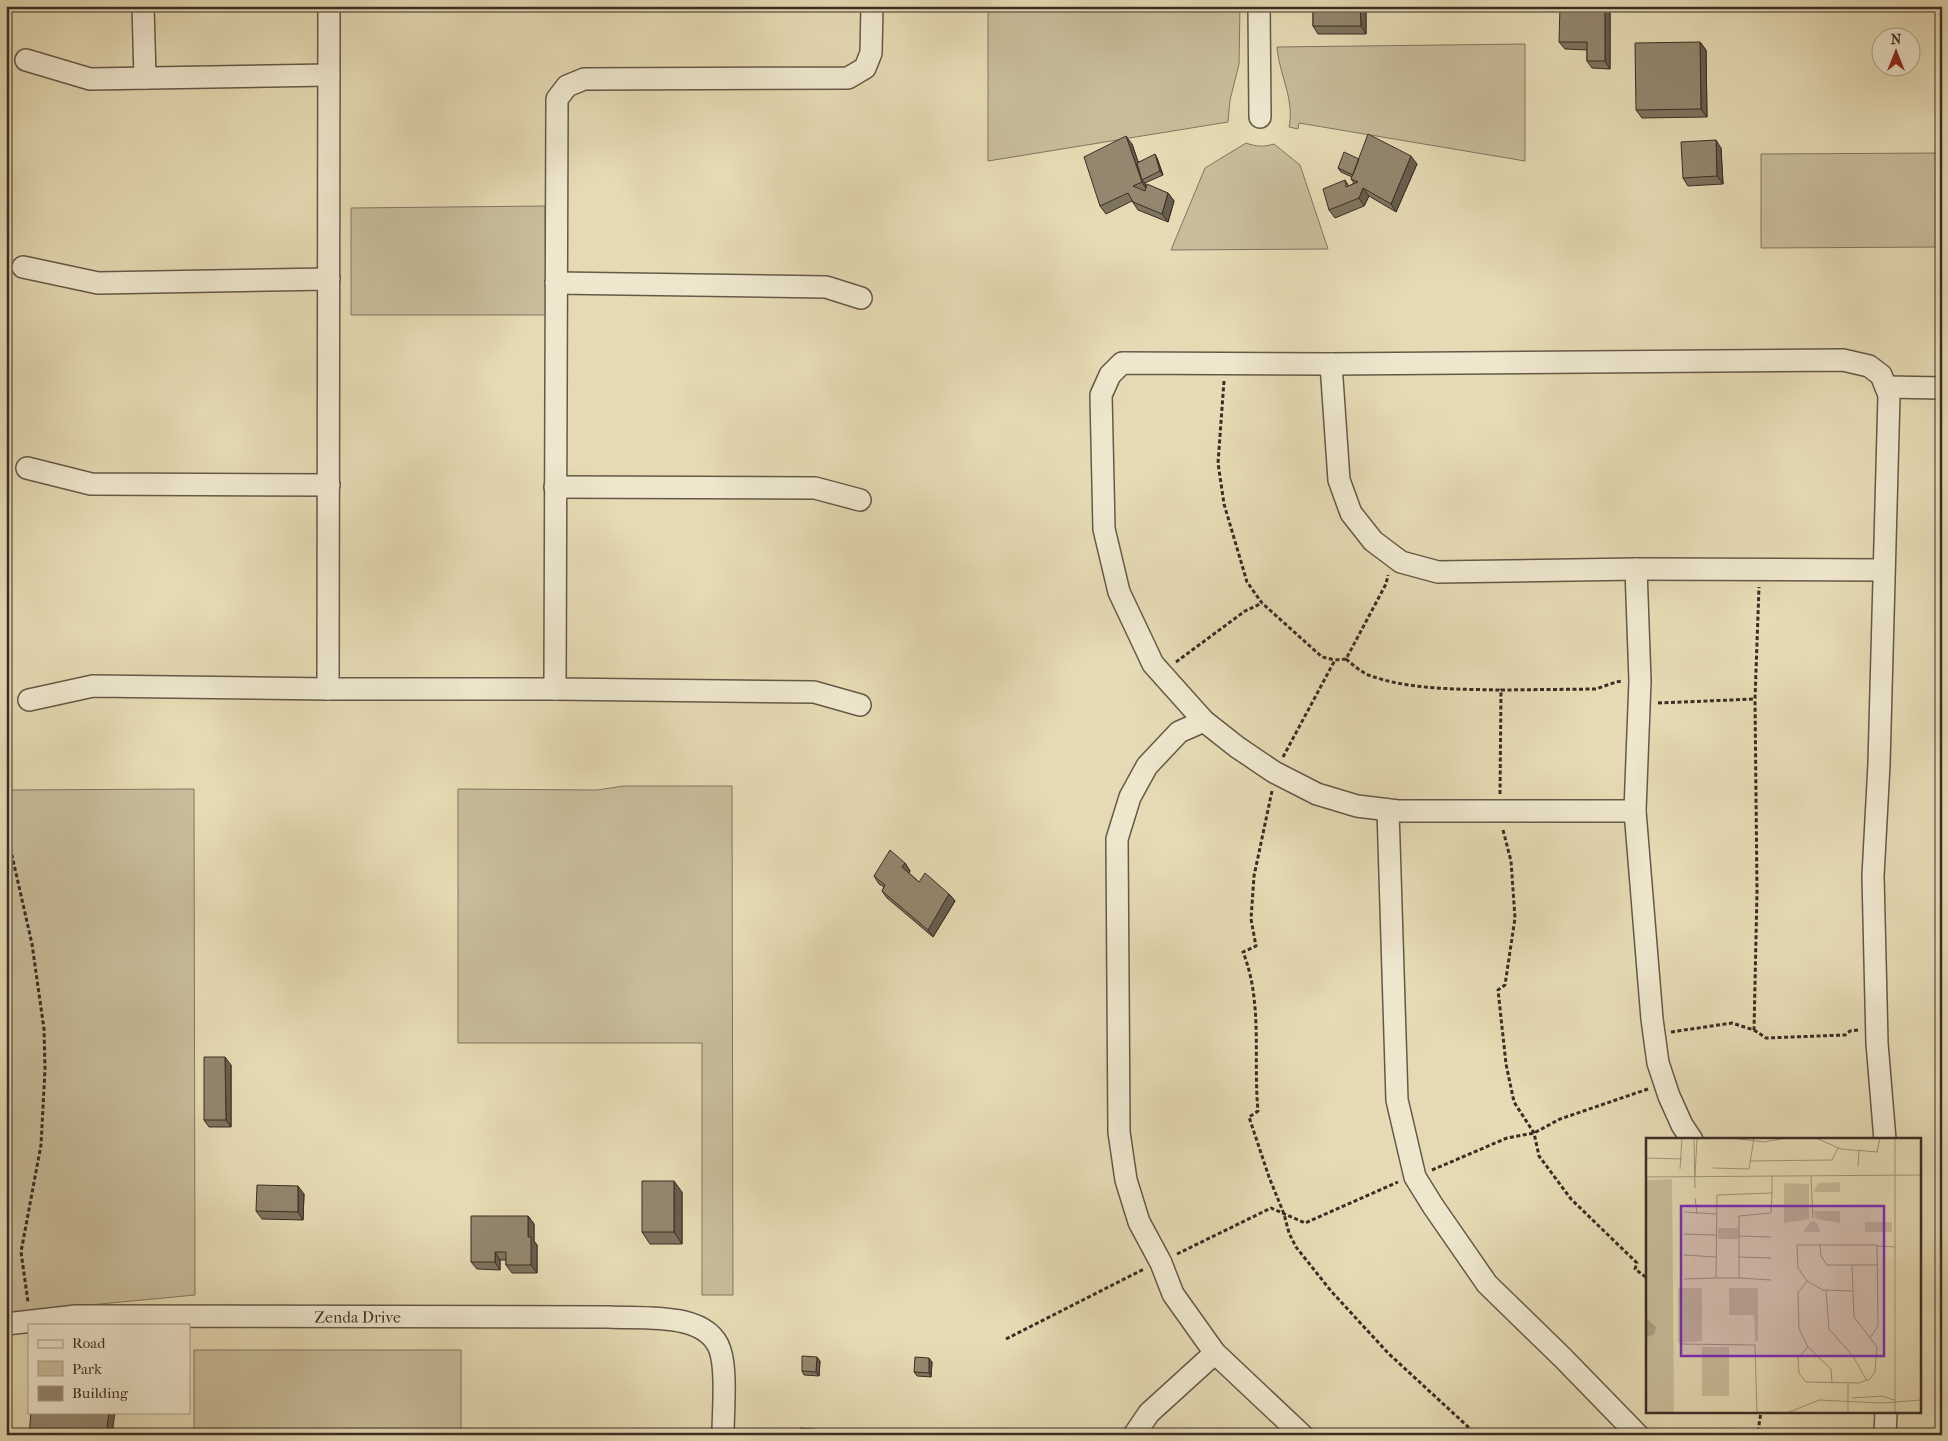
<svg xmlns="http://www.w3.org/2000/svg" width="1948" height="1441" font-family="'IM FELL French Canon',serif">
<rect width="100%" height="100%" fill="#e5dab3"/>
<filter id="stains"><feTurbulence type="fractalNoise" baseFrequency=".004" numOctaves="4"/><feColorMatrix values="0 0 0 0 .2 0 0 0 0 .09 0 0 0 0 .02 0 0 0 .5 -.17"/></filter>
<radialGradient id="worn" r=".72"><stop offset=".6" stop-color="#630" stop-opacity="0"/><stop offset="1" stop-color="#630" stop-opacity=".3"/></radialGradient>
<!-- green -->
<path fill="#c8bd9b" stroke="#827660" d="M988,6H1240L1239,64L1230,100L1228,122L988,161Z
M1525,44V161L1299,123L1298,129L1289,127C1295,100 1279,74 1277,47Z
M1246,143C1257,147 1264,147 1274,144L1300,165L1328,249L1171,250L1205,168Z
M1942,153V247L1761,248V154Z
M545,206L546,315H351V208Z
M624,786H732L733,1295H702V1043H458V789L597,790Z
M194,789L195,1295L6,1313V790Z
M194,1350H461V1435H194Z"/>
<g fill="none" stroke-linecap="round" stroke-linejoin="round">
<defs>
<g id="minor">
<path d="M143,6L145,78"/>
<path d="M329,6L328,689H555L557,99L567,86L584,79L848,78L865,68L871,53L872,6"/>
<path d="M1259,6L1260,117"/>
<path d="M26,60L90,79L329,75"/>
<path d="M23,267L98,283L329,279"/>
<path d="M556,283L826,287L861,298"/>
<path d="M1331,364L1339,480L1351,513L1373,541L1401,562L1438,572L1636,569L1883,570"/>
<path d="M1886,387L1942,388"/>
<path d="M27,468L91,484L329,485"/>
<path d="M555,487L815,488L860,500"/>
<path d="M1636,569L1640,681L1635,811L1652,1019L1658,1063L1669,1096L1682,1125L1692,1140"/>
<path d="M555,689L814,692L860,705"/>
<path d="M29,700L93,686L328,689"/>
<path d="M1204,721L1179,732L1147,766L1130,797L1117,839L1119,1132L1126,1180L1139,1222L1161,1263L1173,1294L1215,1353L1302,1435"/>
<path d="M1388,810L1397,1100L1415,1177L1433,1206L1487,1284L1563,1358L1638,1435"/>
<path d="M1635,811H1398L1357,806L1317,794L1274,772L1237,747L1204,721L1153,664L1119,592L1104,529L1101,395L1110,375L1122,363L1331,364L1843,360L1869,366L1881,375L1889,395L1879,764L1873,876L1877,1043L1885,1140"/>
<path id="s1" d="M6,1324L76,1316L609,1317C642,1319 707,1311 720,1350C727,1371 723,1412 723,1435"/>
<path d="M1134,1435L1149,1413L1215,1353"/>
<path d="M1885,1435L1886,1412"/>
</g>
</defs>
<!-- minor casing -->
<use href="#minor" stroke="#665948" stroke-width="24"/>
<!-- path -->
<path stroke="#3b2e25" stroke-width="3" stroke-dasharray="4 2.5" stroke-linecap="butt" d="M1224,381L1218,463L1224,504L1247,582L1262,603L1322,657L1335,660
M1346,659C1353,665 1360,671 1368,675C1409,690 1458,689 1501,690
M1176,662L1245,611L1262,603
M1658,703L1755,699L1759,587
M1283,757L1335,660L1346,659L1386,584L1388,575
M1272,791L1254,876L1251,919L1256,946L1243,952C1263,1002 1253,1058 1258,1111L1249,1117L1269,1177L1284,1214L1289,1233L1296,1247L1331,1291L1388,1353L1477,1435
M1500,794L1501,690L1596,689L1616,682L1622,681
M6,829L32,944L44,1029L45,1069L41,1145L21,1252L28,1302
M1503,830L1511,861L1515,918L1505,985L1498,990L1506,1064L1514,1102L1534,1133L1539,1156L1571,1199L1637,1263L1635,1269L1647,1278
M1754,1030L1766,1038L1845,1035L1850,1031L1858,1030
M1671,1032L1732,1023L1754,1030L1757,892L1755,699
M1432,1170L1507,1138L1534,1133L1560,1119L1648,1089
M1177,1254L1271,1208L1305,1223L1398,1182
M1006,1339L1144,1269
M1752,1435L1758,1431L1761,1412"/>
<!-- minor -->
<use href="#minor" stroke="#eee7ce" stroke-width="21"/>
</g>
<!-- wall -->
<path fill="#7e745f" stroke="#3b2e25" d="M1313,6H1382V7H1366V34H1318L1313,26Z
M1610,7V69L1592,68L1587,61V50L1565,49L1559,42Z
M1700,42L1706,50L1707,117L1642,118L1636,110Z
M1132,144L1138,162L1157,158L1163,175L1145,183L1146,186L1168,193L1174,201L1168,222L1138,210L1132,201L1106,214L1100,206Z
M1721,148L1723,184L1688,186L1683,178Z
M1359,159L1417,164L1396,212L1369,196L1364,206L1335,218L1329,210L1345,180L1349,186L1354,183L1351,179L1352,177L1341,172L1338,168Z
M905,863L910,871L909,873L919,882L949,894L955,901L933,937L887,898L882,891L884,887L879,884L874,876Z
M231,1065V1127H209L204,1120Z
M682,1192V1244H650L642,1232Z
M304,1194L303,1220L262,1219L256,1211Z
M528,1216L534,1224V1241L537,1245V1273H512L506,1265V1260H500V1270L477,1269L471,1262Z
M820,1361L819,1376L804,1375L802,1371Z
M932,1362L931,1377L917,1376L914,1372Z"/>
<!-- shaded-wall -->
<path fill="#675e4e" stroke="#3b2e25" d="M1360,6L1366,7V34L1361,26Z
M1605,6L1610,7V69L1605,61Z
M1700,42L1706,50L1707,117L1701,109Z
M1126,136L1132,144L1144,179L1142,180L1145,183L1147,190L1142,182Z
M1716,140L1721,148L1723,184L1717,176Z
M1155,154L1157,158L1163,175L1160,171Z
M1411,156L1417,164L1396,212L1391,204Z
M1363,188L1369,196L1364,206L1359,198Z
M1168,193L1174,201L1168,222L1162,214Z
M905,863L910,871L907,875L902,867Z
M949,894L955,901L933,937L928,930Z
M225,1057L231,1065V1127L226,1120Z
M674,1181L682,1192V1244L674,1232Z
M298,1186L304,1194L303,1220L298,1212Z
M528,1216L534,1224V1241L537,1245V1273L531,1265L528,1237Z
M495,1252L500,1260V1270L495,1262Z
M817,1357L820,1361L819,1376L816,1372Z
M929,1358L932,1362L931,1377L929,1373Z
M109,1412H115L112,1435H106Z
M815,1429L817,1433V1435H814Z"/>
<!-- building -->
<path fill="#93876f" stroke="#3b2e25" d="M1313,6H1360L1361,26H1313Z
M1560,6H1605V61H1587V42H1559Z
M1700,42L1701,109L1636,110L1635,43Z
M1368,134L1411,156L1391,204L1363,188L1359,198L1329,210L1323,189L1345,180L1346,187L1358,182L1351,179Z
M1126,136L1142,182L1133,186L1145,191L1147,184L1168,193L1162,214L1133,202L1128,193L1100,206L1084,157Z
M1716,140L1717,176L1683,178L1681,142Z
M1344,152L1359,159L1353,175L1338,168Z
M1155,154L1160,171L1142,180L1137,163Z
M890,850L905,863L902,867L919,882L925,873L949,894L928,930L882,891L885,885L874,876Z
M204,1057H225L226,1120H204Z
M642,1181H674V1232H642Z
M257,1185L298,1186V1212L256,1211Z
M471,1216H528V1237H531V1265H506V1252H495V1262H471Z
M802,1356L817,1357L816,1372L802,1371Z
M915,1357L929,1358V1373L914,1372Z
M31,1412H109L106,1435H29Z
M800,1428L815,1429L814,1435H799Z
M914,1430L928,1431V1435H913Z"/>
<g text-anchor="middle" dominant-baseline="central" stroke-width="4" stroke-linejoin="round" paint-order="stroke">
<!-- street labels -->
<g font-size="16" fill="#3b2e25" stroke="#eee7ce">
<text stroke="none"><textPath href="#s1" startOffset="352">Zenda Drive</textPath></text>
</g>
</g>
<!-- overview -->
<g transform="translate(1646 1138)">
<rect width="275" height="275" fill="#e5dab3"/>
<path d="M26,41L28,275H0V42ZM194,44V54H168L172,45ZM138,45L163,46V81L138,85ZM168,73H194V85L170,81ZM165,83L171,85L174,94H157ZM219,84H246V94H219ZM72,90H92V101H72ZM32,150H56V203L32,205ZM83,150H112V203H109L108,177H83ZM56,209H83V258H56Z" fill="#c8bd9b"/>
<path d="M0,180L10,189L8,196L0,200Z" fill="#aba083"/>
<path fill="none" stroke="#a1957a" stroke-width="1" d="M48,0L49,50M86,0L118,4L140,0M170,0L195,11L231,14L234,0M0,20L36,21M104,23L186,22L192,10M212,29L213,13M67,30L103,31L108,0M34,31L36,0M126,38V55L125,75L93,78V140H70L71,57L126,55M165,38L167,80M0,39L275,37M49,39L51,0M49,60L51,76M38,74L70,76M38,96L70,97M93,98L125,99M174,106L175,118L181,127H231M232,108L249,109M38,117L70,119M93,119L125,120M93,140L125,142M38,141L70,140M161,143L152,155L153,191L162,209L185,231L186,245M180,152L183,191L207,218L221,243M206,153L177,152L161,143L152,130L151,107H231L232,188L224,200M34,206L109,207L111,275M162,209L152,220L153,235L160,244L213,245L224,241L229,234L231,209L208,179L206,127M202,245V275M206,260L236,258L248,262M141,275L173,262L236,265L275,262M249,275V0"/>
<path fill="#7b2cbf" fill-opacity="0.15" stroke="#7b2cbf" stroke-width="2.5" d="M35,68H238V218H35Z"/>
<rect width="275" height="275" fill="none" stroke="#3b2e25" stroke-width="2.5"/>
</g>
<!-- margin -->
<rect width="1948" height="1441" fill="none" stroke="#e5dab3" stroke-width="25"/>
<rect x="8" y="8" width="1933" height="1426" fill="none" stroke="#3b2e25" stroke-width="2.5"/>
<rect x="12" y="12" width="1923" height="1416" fill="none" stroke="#3b2e25"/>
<!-- legend -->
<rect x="28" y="1324" width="162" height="90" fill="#eee7ce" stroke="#a69d8a"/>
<rect x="38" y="1340" width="25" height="8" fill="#eee7ce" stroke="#a69d8a"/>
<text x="72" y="1348" font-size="15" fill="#3b2e25">Road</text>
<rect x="38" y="1361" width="25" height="15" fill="#c8bd9b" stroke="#a69d8a"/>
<text x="72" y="1374" font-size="15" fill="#3b2e25">Park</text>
<rect x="38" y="1386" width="25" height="15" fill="#93876f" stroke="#a69d8a"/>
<text x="72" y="1398" font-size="15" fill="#3b2e25">Building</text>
<!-- north arrow -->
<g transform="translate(1896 52)"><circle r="24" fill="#eee7ce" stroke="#a69d8a"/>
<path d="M0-4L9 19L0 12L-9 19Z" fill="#8f2418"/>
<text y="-8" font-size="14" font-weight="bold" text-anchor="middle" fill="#3b2e25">N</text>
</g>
<rect width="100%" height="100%" filter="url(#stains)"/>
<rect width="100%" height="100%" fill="url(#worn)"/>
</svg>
